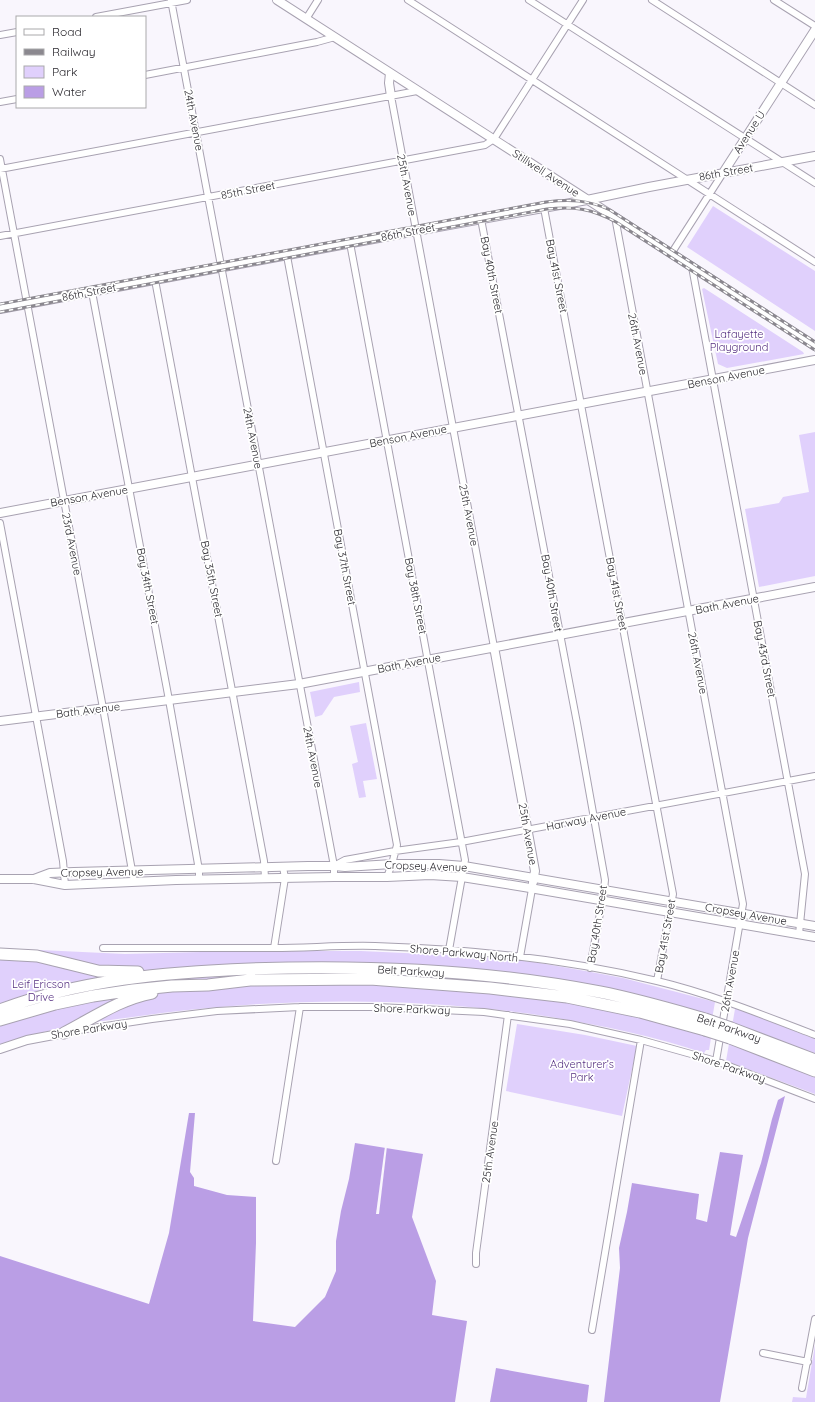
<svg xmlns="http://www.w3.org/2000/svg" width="815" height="1402" font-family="Quicksand,sans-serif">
<rect width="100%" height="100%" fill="#f9f6fd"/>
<!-- green -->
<path fill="#e0d0fc" d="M713,206L815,271V331L687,247Z
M704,288L803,352L804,354L727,368L718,364L702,289Z
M815,432V576L759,587L745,509L779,503L783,497L809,492L799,435Z
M359,682L360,692L334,697L322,715L315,717L310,692Z
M366,723L377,779L363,781L366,797L359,798L352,764L358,762L350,726Z
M40,950L125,954L239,951H361L469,956L534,962L591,972L623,978L715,1002L709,1037L711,1038L709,1050H706L704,1053C654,1036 603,1026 551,1017C422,997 291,997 162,1013C129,1018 95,1021 62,1028C41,1032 21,1038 0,1044V958L8,957Z
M735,1009H738L815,1039V1094L726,1061Z
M517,1024L585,1035L637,1046L622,1116L506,1091Z
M815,1345V1402H792L793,1397L806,1398Z"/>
<!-- water -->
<path fill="#ba9ee5" d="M785,1096L748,1238L720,1402H604L620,1268L619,1248L627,1212L632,1183L699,1194L696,1219L707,1222L720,1152L743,1155L730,1235L736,1237L761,1163L772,1119L778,1100Z
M189,1113H195L190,1172L194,1178V1186L227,1195L256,1197V1243L253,1321L295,1327L325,1297L336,1271V1241L341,1211L349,1179L355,1143L423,1154L412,1217L436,1281L432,1315L467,1321L455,1402H0V1256L149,1304L169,1233Z
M496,1368L589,1385L587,1402H490Z"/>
<!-- pier -->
<path fill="#f9f6fd" d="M385,1146H387L379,1214H376Z"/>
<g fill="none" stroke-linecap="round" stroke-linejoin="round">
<defs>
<path id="street" d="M171,0L334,866V877
M408,0L815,262
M529,0L815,183
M652,0L815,105
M774,0L815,26
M96,17L187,0
M306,19L318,0
M0,35L17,32
M145,75L317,42L335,37
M391,96L494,647
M0,102L17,99
M0,159L103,708L134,882
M0,169L417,91
M544,208L673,894L657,981
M615,217L743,904L716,1061
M481,219L577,723L605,880L604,891L590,968
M0,236L485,145L494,139L583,0
M350,243L465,860L449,950
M671,254L723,173
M287,256L397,845L392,864L387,877
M692,267L805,874L799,934
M155,280L264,861L265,878
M92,292L169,700L199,870V880
M0,523L63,861L65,885
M334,866L345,860L395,851L461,842L815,776
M103,948C160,948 217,948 274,948C307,948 342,945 375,946C469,949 566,959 657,981C711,994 763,1015 815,1035
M274,948L285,878L283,867
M520,957L532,889
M73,1031L152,1019L217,1011L300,1007H377L484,1012L570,1024L641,1040L716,1061L815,1099
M276,1161L300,1007
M476,1264V1253L508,1015
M592,1330L641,1040
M763,1353L808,1362
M802,1388L815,1319"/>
<path id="secondary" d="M277,0L815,346
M390,73L389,83L391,96
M723,173L815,30
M0,309L416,231L587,200L649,187L815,156
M0,513L815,360
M494,647L535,871L533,882
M0,721L299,684L815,587
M0,879H34L65,885L176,880L334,877H387L430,875L462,877L524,887L815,937
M34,879L50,873L74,872L308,866H334L345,867L392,864H439L464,866L815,926
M0,1049L27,1040L64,1033"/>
<path id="highway" d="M0,954L37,956L98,971L138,972
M0,1010C78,980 167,972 250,969C366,965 487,970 600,992C636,999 670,1009 705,1019
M0,1020L55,1004L93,996L133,990L172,986L208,985L250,980L370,979L490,988L567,997L640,1012L705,1030
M731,1028L815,1060
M64,1033C93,1018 120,999 152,993
M730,1038L815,1071"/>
</defs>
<!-- street casing -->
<use href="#street" stroke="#a8a2b1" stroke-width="8"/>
<!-- secondary casing -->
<use href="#secondary" stroke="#a8a2b1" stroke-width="10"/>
<!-- highway casing -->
<use href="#highway" stroke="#a8a2b1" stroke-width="13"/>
<!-- street -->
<use href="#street" stroke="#fff" stroke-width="6"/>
<!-- secondary -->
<use href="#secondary" stroke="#fff" stroke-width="8"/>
<!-- highway -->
<use href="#highway" stroke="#fff" stroke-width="11"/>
<defs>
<path id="rail" d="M0,304L546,202C570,199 589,200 610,210L815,342
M0,312L547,209C575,206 592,209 616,222L815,350"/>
</defs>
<!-- rail casing -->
<use href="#rail" stroke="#8b888f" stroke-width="3"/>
<!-- rail -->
<use href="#rail" stroke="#fff" stroke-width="1.5" stroke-dasharray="4.5" stroke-linecap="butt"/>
<defs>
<path id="highway-bridge" d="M705,1019L731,1028
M705,1030L730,1038"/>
</defs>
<!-- highway-bridge casing -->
<use href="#highway-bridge" stroke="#a8a2b1" stroke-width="13" stroke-linecap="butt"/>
<!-- highway-bridge -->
<use href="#highway-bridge" stroke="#fff" stroke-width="11"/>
</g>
<g text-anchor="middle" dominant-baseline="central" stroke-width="3.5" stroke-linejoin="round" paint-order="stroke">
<!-- street labels -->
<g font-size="11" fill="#2a282e" stroke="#fff">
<text transform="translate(194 120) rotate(79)">24th Avenue</text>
<text transform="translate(749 132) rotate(-57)">Avenue U</text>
<text transform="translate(726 172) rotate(-10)">86th Street</text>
<text transform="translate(546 173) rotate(33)">Stillwell Avenue</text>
<text transform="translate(407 185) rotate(79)">25th Avenue</text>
<text transform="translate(248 190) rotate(-11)">85th Street</text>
<text transform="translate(408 232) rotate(-11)">86th Street</text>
<text transform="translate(492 275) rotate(79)">Bay 40th Street</text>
<text transform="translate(557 276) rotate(79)">Bay 41st Street</text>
<text transform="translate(89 292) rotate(-11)">86th Street</text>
<text transform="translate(638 344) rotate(79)">26th Avenue</text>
<text transform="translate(726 377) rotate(-11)">Benson Avenue</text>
<text transform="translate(408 436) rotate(-11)">Benson Avenue</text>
<text transform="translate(253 438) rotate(79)">24th Avenue</text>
<text transform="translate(89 496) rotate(-10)">Benson Avenue</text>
<text transform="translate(469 515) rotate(79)">25th Avenue</text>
<text transform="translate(72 544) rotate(79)">23rd Avenue</text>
<text transform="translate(345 567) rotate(79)">Bay 37th Street</text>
<text transform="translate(212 579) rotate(79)">Bay 35th Street</text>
<text transform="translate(148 586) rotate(79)">Bay 34th Street</text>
<text transform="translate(552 593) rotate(80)">Bay 40th Street</text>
<text transform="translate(617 594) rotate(79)">Bay 41st Street</text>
<text transform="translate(416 596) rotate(79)">Bay 38th Street</text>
<text transform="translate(727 604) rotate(-11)">Bath Avenue</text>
<text transform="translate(765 659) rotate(79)">Bay 43rd Street</text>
<text transform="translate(409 663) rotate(-11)">Bath Avenue</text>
<text transform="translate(698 663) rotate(79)">26th Avenue</text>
<text transform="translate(88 710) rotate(-7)">Bath Avenue</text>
<text transform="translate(313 757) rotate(79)">24th Avenue</text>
<text transform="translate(586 819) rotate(-11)">Harway Avenue</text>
<text transform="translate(528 834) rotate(80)">25th Avenue</text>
<text transform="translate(426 866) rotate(2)">Cropsey Avenue</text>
<text transform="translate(102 872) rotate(-1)">Cropsey Avenue</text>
<text transform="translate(746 914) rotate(10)">Cropsey Avenue</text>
<text transform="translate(597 924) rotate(-81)">Bay 40th Street</text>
<text transform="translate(665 936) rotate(-80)">Bay 41st Street</text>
<text transform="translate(464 953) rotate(5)">Shore Parkway North</text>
<text transform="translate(411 971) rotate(3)">Belt Parkway</text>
<text transform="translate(730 981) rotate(-80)">26th Avenue</text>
<text transform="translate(412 1009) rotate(2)">Shore Parkway</text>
<text transform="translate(729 1028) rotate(19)">Belt Parkway</text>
<text transform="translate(89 1029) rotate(-9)">Shore Parkway</text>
<text transform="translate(729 1067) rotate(19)">Shore Parkway</text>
<text transform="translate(490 1152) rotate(-82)">25th Avenue</text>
</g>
<!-- park labels -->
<g font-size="11" fill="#552f81" stroke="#fff">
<text x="739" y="334">Lafayette<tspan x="739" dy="13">Playground</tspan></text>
<text x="41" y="984">Leif Ericson<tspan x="41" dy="13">Drive</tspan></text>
<text x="582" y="1064">Adventurer’s<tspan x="582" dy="13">Park</tspan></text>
</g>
</g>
<!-- legend -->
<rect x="16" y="16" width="130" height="92" fill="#ffffff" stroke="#aaa9ab"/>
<rect x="24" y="29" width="20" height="6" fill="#ffffff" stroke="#aaa9ab"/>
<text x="52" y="36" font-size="12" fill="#2a282e">Road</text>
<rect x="24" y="49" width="20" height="6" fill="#8b888f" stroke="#aaa9ab"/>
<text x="52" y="56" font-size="12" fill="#2a282e">Railway</text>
<rect x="24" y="66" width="20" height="12" fill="#e0d0fc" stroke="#aaa9ab"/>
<text x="52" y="76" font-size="12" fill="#2a282e">Park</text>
<rect x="24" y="86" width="20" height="12" fill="#ba9ee5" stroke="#aaa9ab"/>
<text x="52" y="96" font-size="12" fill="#2a282e">Water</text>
</svg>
